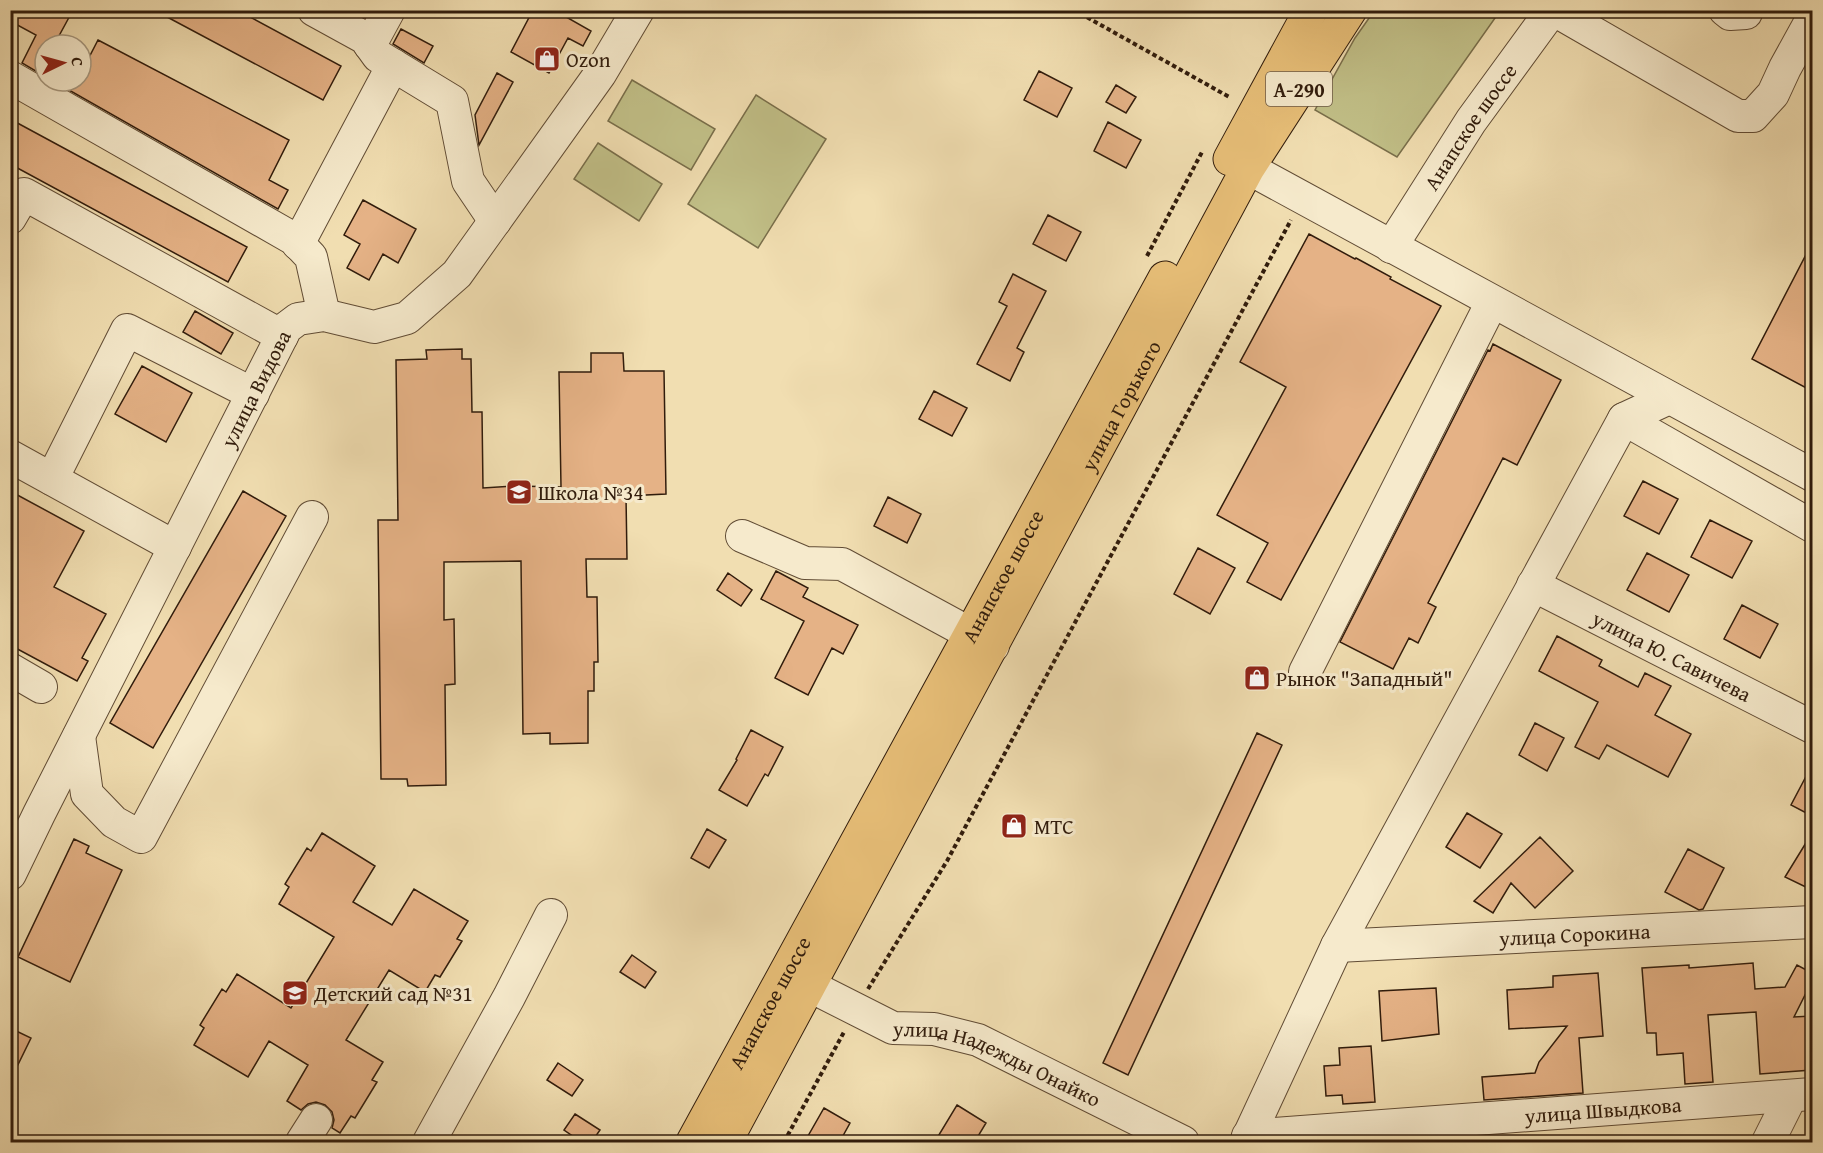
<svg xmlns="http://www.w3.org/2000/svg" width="1823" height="1153" font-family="'Gentium Book Plus',serif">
<rect width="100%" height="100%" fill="#f1deb1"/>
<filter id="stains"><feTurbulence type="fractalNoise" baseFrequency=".00333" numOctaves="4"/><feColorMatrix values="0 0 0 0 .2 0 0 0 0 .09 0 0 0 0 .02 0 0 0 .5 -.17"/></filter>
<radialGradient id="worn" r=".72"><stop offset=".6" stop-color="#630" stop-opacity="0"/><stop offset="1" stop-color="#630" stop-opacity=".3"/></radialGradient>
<!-- green -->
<path fill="#c1bf87" stroke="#796e4a" stroke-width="1.5" d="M1374,11H1500L1397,157L1315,110L1355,38Z
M632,80L715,129L691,170L608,121Z
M756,95L826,139L758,248L688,204Z
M598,143L662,184L639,221L574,179Z"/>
<!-- building -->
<path fill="#e5b286" stroke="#311c0c" stroke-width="1.5" d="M23,10H73L54,45H45V63L39,73L22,63L36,35L10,21V19L26,15Z
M154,10H237L341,66L323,100Z
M533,10H554L591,31L583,46L568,38L549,73L511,52Z
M401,29L433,46L424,63L393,44Z
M98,40L289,140L269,180L288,190L278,209L53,81H81V73Z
M1039,71L1072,88L1057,117L1024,100Z
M497,73L513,82L479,145L475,115Z
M1116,85L1136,97L1126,113L1106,102Z
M10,119L247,247L228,282L10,164Z
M1108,122L1141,140L1126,168L1094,151Z
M363,200L416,229L398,263L383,254L369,280L347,268L360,244L344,235Z
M1048,215L1081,232L1066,261L1033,244Z
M1309,234L1355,259L1356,258L1391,277L1390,279L1441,306L1281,600L1247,582L1268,543L1217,515L1286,387L1240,362Z
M1812,243V391L1752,359Z
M1013,274L1046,291L1017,348L1024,352L1010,381L977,364L1007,306L999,302Z
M195,311L233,333L221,354L183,332Z
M1493,344L1561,380L1517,465L1503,458L1428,603L1436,607L1418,643L1409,638L1393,669L1340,642L1488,350L1490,351Z
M462,349V359H471L472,412H482L483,488L516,486L561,487L559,372H591V353H623L624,371H664L666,494L626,496L627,559H586L587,597H597L598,662H594V691H588V743L550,744V733L523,734L521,561L444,562V620L454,619L455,684L445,685L446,785L408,786L407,779H381L378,520H398L396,360L427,359L426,350Z
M142,366L192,393L166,442L115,414Z
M934,391L967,408L952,436L919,419Z
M1643,481L1678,499L1659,534L1624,516Z
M10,491L84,531L54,587L106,614L82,658L88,661L77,681L10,645Z
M243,491L286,516L153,748L110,723Z
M888,497L921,514L907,543L874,526Z
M1710,520L1752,541L1732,578L1691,557Z
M1198,548L1235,568L1210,614L1174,594Z
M1647,553L1689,575L1669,612L1627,590Z
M776,571L808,588L803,597L858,625L843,654L832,648L808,695L775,678L804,621L761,599Z
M728,573L752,590L741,606L717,590Z
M1742,605L1778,624L1760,658L1724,639Z
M1557,636L1602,660L1599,666L1638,687L1645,673L1671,686L1655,715L1691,734L1668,777L1607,745L1599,759L1575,747L1598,702L1539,671Z
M1535,723L1564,738L1547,771L1519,755Z
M751,730L783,747L768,776L765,774L747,806L719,790L737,760L736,759Z
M1257,733L1282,745L1128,1075L1103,1063Z
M1812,765V816L1791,805Z
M1467,813L1502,834L1480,868L1446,847Z
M707,829L726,840L709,868L691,858Z
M322,833L375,866L353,902L392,925L414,889L468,921L457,939L462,941L440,977L435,975L425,992L389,970L346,1040L383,1062L372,1080L377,1082L355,1118L351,1116L340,1133L332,1128L334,1120L332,1112L325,1105L316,1102L308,1104L301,1110L287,1101L308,1065L269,1041L248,1077L194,1045L204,1028L200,1025L222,989L226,992L237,974L291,1008L334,937L279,904L289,887L285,884L307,848L311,851Z
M1812,833V890L1785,877Z
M1540,837L1573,871L1535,908L1511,883L1493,913L1474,901Z
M74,839L89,846L86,853L122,870L70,982L18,957Z
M1688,849L1724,868L1703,909L1699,910L1665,892Z
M632,955L656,972L645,988L620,972Z
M1753,963L1755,989L1785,987L1797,965L1812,973V981L1794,1017L1812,1016V1070L1760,1074L1756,1012L1708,1015L1713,1082L1685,1084L1683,1053L1657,1055L1656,1033H1647L1642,968L1689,965V968Z
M1598,973L1603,1036L1579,1038L1583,1093L1484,1100L1482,1077L1535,1073L1539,1062L1567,1026L1509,1029L1507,990L1553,987V976Z
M1436,988L1439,1034L1382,1041L1379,991Z
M10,1028L31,1038L10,1081Z
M1371,1046L1375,1102L1343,1104L1342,1095L1326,1096L1324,1066L1340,1065L1339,1048Z
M558,1063L583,1080L572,1096L547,1080Z
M957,1105L986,1123L974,1143H934Z
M824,1108L850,1123L839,1143H804Z
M575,1114L600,1130L591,1143H583L564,1130Z"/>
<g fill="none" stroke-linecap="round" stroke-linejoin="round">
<defs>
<g id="minor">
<path d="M314,10L365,38L378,56L452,101L468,181L495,221"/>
<path d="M1554,10L1738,116H1753L1773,94L1785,68L1812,19"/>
<path d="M1725,10L1730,14L1746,13L1747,10"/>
<path d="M370,45L389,10"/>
<path d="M10,77L294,239L311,257L324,315"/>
<path d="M1248,168L1812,475"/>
<path d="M10,218L24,194L282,336"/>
<path d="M298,244L393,65"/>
<path id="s1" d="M1391,247L1471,121L1552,10"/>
<path d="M1624,419L1812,526"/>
<path d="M10,456L175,547"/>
<path d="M52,479L127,330L253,394"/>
<path d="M742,536L805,563L842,564L993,646"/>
<path id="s2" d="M1533,585L1812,727"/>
<path d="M10,669L41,687"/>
<path d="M1305,672L1492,302"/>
<path d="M79,736L87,794L114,822L141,837L312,517"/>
<path id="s3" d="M10,874L39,814L286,328L298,319L324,315L374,327L407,318L457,274L600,74L638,10"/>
<path id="s4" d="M1337,946L1812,922"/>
<path id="s5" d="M810,986L893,1028L934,1029L978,1040L1183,1142"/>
<path id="s6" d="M1248,1136L1812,1094"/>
<path d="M302,1142L316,1120"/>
<path d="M429,1142L509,997L551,915"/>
<path d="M1246,1142L1337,946L1624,419L1669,398"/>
<path d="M1768,1142L1791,1096"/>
</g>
<g id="highway">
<path d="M1230,159L1311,10"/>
<path id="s7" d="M693,1142L1165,278"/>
<path id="s8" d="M725,1142L1248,168L1350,10"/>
</g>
</defs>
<!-- minor casing -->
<use href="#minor" stroke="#614c35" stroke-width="34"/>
<!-- highway casing -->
<use href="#highway" stroke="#311c0c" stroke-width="35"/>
<!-- path -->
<path stroke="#311c0c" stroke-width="4" stroke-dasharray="4.5 3" stroke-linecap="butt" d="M1074,10L1231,98
M1147,256L1202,152
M868,989L947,861L1291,220
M784,1142L844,1032"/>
<!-- minor -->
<use href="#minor" stroke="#f6eacc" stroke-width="32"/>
<!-- highway -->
<use href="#highway" stroke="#e8bf78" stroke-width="33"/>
</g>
<!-- icons -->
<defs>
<symbol id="shop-square" viewBox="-11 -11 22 22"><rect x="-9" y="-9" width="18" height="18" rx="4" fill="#8f2418" stroke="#f6eacc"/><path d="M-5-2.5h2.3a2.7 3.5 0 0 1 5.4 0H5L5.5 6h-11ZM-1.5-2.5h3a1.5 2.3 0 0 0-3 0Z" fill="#fff"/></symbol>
<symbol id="school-square" viewBox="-11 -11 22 22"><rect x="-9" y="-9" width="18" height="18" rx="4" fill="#8f2418" stroke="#f6eacc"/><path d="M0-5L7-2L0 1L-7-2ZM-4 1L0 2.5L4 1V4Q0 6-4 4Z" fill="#fff"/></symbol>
</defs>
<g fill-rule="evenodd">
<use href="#shop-square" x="532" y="44" width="30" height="30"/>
<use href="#school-square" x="504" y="477" width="30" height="30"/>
<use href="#shop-square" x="1242" y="663" width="30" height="30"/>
<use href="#shop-square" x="999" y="811" width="30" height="30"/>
<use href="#school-square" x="280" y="978" width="30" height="30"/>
</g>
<g text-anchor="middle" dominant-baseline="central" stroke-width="6" stroke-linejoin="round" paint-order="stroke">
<!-- shield labels -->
<rect fill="#f6eacc" stroke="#6c5a46" stroke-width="1.5" x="1266" y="72" width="66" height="34" rx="4.5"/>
<g font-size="20" font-weight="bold" fill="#311c0c">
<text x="1299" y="89">А-290</text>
</g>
<!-- poi labels -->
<g font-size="21" fill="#311c0c" stroke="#f6eacc" text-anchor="start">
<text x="566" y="59">Ozon</text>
<text x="538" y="492">Школа №34</text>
<text x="1276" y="678">Рынок "Западный"</text>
<text x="1034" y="826">МТС</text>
<text x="314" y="993">Детский сад №31</text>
</g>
<!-- street labels -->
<g font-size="21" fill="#311c0c" stroke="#f6eacc">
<text stroke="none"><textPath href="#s1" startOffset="144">Анапское шоссе</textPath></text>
<text stroke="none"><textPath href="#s3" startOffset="544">улица Видова</textPath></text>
<text stroke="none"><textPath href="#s8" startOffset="836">улица Горького</textPath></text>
<text stroke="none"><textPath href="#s7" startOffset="645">Анапское шоссе</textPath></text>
<text stroke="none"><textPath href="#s2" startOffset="156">улица Ю. Савичева</textPath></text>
<text stroke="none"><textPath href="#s4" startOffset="238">улица Сорокина</textPath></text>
<text stroke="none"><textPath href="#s7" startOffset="159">Анапское шоссе</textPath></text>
<text stroke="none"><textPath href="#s5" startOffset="204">улица Надежды Онайко</textPath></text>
<text stroke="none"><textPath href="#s6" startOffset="356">улица Швыдкова</textPath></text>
</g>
</g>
<!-- margin -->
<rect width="1823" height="1153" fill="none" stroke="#f1deb1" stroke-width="36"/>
<rect x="12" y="12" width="1799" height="1129" fill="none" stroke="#311c0c" stroke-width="3"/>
<rect x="18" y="18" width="1787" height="1117" fill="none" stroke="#311c0c" stroke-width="1.5"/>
<!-- north arrow -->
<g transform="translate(63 63) rotate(85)"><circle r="28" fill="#f6eacc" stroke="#a7987f" stroke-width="1.5"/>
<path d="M0-4.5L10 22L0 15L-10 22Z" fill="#8f2418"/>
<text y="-9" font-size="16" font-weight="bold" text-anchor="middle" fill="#311c0c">С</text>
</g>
<rect width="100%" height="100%" filter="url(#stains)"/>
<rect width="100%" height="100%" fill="url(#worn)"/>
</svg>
